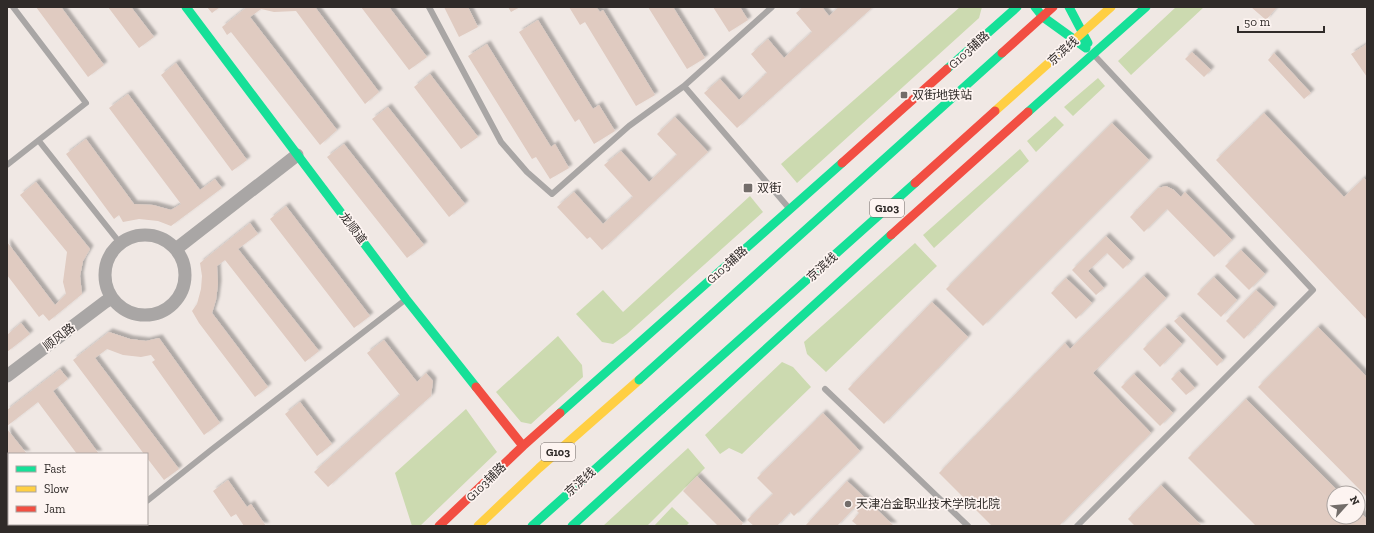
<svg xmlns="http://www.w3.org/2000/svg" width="1374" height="533" font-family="'Zilla Slab','Noto Sans SC',serif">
<defs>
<filter id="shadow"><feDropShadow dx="3.5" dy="-3.5" stdDeviation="1" flood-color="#0004"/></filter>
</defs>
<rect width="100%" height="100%" fill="#f0e8e4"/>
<!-- green -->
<path fill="#ccdab0" d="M960,7H982L979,18L797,183L781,164Z
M1176,7H1204L1131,75L1118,61Z
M1098,78L1105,86L1073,116L1064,107Z
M1055,116L1064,125L1036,152L1027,141Z
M1020,149L1029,161L934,248L923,235Z
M750,196L763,212L627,334L613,344L602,342L576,314L603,290L623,312Z
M915,243L937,266L826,372L807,354L804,342Z
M558,336L582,365L583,377L531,424L521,422L496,392Z
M782,362L793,367L811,387L742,454L729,448L720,454L705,435Z
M466,409L497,452L420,526H412L395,473Z
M688,448L705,468L647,526H603Z
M672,507L689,523L686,526H654Z"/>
<!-- building -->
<path fill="#e0cbc1" filter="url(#shadow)" d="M36,7H61L104,65L88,77Z
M108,7H131L154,37L139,48Z
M207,7H220L212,13Z
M247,7H315L379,92L365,104L296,11L274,12L261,9L250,17L337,130L320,145L231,32L227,35L222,27Z
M361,7H389L427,57L409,70Z
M444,7H468L478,27L459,37Z
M508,7H520L511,12Z
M569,7H596L600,12L603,10L655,95L636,106L585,22L580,25Z
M648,7H673L705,58L687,69Z
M713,7H740L748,20L729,32Z
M803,7H822L829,16L839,7H873L737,128L704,93L720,79L739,100L767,73L751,54L768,39L784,58L812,32L796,13Z
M1251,7H1277L1266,20Z
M538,20L593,109L599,105L615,131L594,144L579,119L575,122L519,32Z
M487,44L551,147L555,144L569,168L550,179L536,157L532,159L468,56Z
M1367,44V77L1351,54Z
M1192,52L1211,70L1204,77L1185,59Z
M1274,53L1311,93L1304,99L1268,60Z
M176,63L247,160L232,171L161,75Z
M430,74L478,137L461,149L414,87Z
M128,94L200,190L215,179L222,188L171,226L158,221L139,219L123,222L119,215L114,219L66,154L86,139L134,204L153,205L171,210L181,204L109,108Z
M388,107L465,204L449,217L372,119Z
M1264,113L1344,197L1364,178L1367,181V320L1216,160Z
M675,117L708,152L602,250L590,237L587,239L557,207L574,192L603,224L633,197L604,165L621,151L649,182L677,155L657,134Z
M1112,123L1149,160L983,326L946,289Z
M344,144L424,245L407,258L327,157Z
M36,182L90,249L83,261L80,276L82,294L49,321L43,314L39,317L7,275V242L55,305L66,294L63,282L67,252L20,195Z
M1166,186L1174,190L1181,197L1185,192L1232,240L1214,257L1167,209L1144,232L1130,217L1158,188Z
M286,206L370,316L354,328L270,219Z
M250,223L258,234L238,249L319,351L305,362L225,260L217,266L218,284L216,300L212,313L268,387L255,397L199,323L192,311L197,304L201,289L202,276L200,263Z
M1106,236L1131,261L1123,269L1107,253L1088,271L1104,288L1096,295L1072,270Z
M1241,250L1265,274L1249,290L1225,266Z
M1144,276L1166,298L1093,373L1151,433L1059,526H992L939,473L1065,343L1070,349Z
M1214,277L1237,300L1221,317L1197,294Z
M1066,278L1092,303L1076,319L1051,293Z
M1256,290L1274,307L1244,339L1226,321Z
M932,302L968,337L884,424L848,389Z
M1180,316L1223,360L1217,366L1174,321Z
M21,323L30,334L7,352V335Z
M1165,327L1182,344L1160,367L1143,349Z
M1318,327L1367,377V497L1258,387Z
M109,332L130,339L146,341L159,338L220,423L204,435L152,362L155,360L151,355L141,357L123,355L107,349L95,358L179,469L164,480L147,458V454H144L73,360Z
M384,340L417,382L426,373L433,381L431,396L328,487L314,472L400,395L367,353Z
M60,369L68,379L53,391L99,454H77L38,402L7,426V410Z
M1179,371L1195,388L1186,395L1171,379Z
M1134,374L1173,413L1160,426L1121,387Z
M1246,399L1340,493H1334V517H1358V510L1367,519V526H1256L1188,458Z
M300,402L332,444L317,456L285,414Z
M823,413L860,451L794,516L790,512L777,526H754L747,520L773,494L757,478Z
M7,429L27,454H9V463L7,460Z
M697,476L743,523L741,526H718L683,491Z
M228,480L247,507L251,504L266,526H244L236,514L231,517L213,491Z
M847,481L864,497L894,526H858L852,521L859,513L854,508L837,526H805Z
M1161,485L1202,526H1135L1128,519Z
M7,514L9,516V524H15L16,526H7Z"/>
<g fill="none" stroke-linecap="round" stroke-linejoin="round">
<!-- lane -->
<path stroke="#a9a6a5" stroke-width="6" d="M429,7L501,142L527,172L552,194L629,126L684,86L788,207
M684,86L772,7
M39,141L120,243
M7,165L86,103L13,7
M825,389L968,526
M147,501L211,450L405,300
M105,526L116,524
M1077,526L1313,290L1095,56"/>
<!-- street -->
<path stroke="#a9a6a5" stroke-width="13" d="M105 275a40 40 0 1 1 80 0a40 40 0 1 1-80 0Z
M176,249L297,155
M7,376L105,302L112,298"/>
<!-- fast -->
<path stroke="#16e098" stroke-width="9" d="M186,7L406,299L476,387
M1035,7L1043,17L1086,48
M1069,7L1088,43
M947,69L1017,7
M1028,112L1146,7
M560,413L842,163
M532,526L662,409
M572,526L891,235"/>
<!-- slow -->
<path stroke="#ffcf43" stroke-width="9" d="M478,526L539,468L639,380"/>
<!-- jam -->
<path stroke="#f24e42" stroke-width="9" d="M842,163L947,69
M891,235L1028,112
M476,387L523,446
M439,526L523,446L560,413"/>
<!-- fast-bridge -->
<path stroke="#16e098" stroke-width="9" d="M639,380L1002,53
M662,409L915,183"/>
<!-- slow-bridge -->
<path stroke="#ffcf43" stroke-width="9" d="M995,111L1111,7"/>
<!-- jam-bridge -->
<path stroke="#f24e42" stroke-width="9" d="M1002,53L1053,7
M915,183L995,111"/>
</g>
<!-- markers -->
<g fill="#736d6a" stroke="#fdf4f1" stroke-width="1.5">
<rect x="900" y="91" width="8" height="8" rx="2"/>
<rect x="743" y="183" width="10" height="10" rx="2"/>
<circle cx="848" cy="504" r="4"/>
</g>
<g text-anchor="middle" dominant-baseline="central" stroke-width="3.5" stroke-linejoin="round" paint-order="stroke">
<!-- shield labels -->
<g fill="#fdf4f1" stroke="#6e6765" stroke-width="1">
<rect x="870" y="199" width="34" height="18" rx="3"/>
<rect x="541" y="443" width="34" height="18" rx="3"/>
</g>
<g font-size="11" font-weight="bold" fill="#302b29">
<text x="887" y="208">G103</text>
<text x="558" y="452">G103</text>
</g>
<!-- street labels -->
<g font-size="12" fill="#302b29" stroke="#fdf4f1">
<text transform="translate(969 50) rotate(-42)">G103辅路</text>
<text transform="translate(1063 51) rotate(-42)">京滨线</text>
<text transform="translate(353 228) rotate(53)">龙顺道</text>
<text transform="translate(727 265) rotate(-42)">G103辅路</text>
<text transform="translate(822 267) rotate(-42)">京滨线</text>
<text transform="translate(59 337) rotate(-37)">顺风路</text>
<text transform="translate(486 482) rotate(-44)">G103辅路</text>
<text transform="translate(580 482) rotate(-42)">京滨线</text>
</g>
<!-- poi labels -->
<g font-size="12" fill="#302b29" stroke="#fdf4f1" text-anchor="start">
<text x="912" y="95">双街地铁站</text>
<text x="757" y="188">双街</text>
<text x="856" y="504">天津冶金职业技术学院北院</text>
</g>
</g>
<!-- border -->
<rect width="1374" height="533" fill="none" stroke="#302b29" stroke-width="16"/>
<!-- legend -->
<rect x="8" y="453" width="140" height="72" fill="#fdf4f1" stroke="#aba4a1"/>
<rect x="16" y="466" width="20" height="6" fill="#16e098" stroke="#aba4a1"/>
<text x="44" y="473" font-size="12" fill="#302b29">Fast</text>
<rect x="16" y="486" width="20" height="6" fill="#ffcf43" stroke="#aba4a1"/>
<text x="44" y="493" font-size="12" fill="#302b29">Slow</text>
<rect x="16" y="506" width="20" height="6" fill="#f24e42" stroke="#aba4a1"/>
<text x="44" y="513" font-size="12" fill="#302b29">Jam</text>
<!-- north arrow -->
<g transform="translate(1346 505) rotate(63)"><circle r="19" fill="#fdf4f1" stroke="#aba4a1"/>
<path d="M0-3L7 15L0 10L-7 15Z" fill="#736d6a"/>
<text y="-6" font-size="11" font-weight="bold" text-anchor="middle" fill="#302b29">N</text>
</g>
<!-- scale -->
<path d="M1238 26v6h86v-6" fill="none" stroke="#302b29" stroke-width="2"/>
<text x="1244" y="26" font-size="12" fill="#302b29" stroke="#fdf4f1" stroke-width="3" paint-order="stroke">50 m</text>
</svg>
